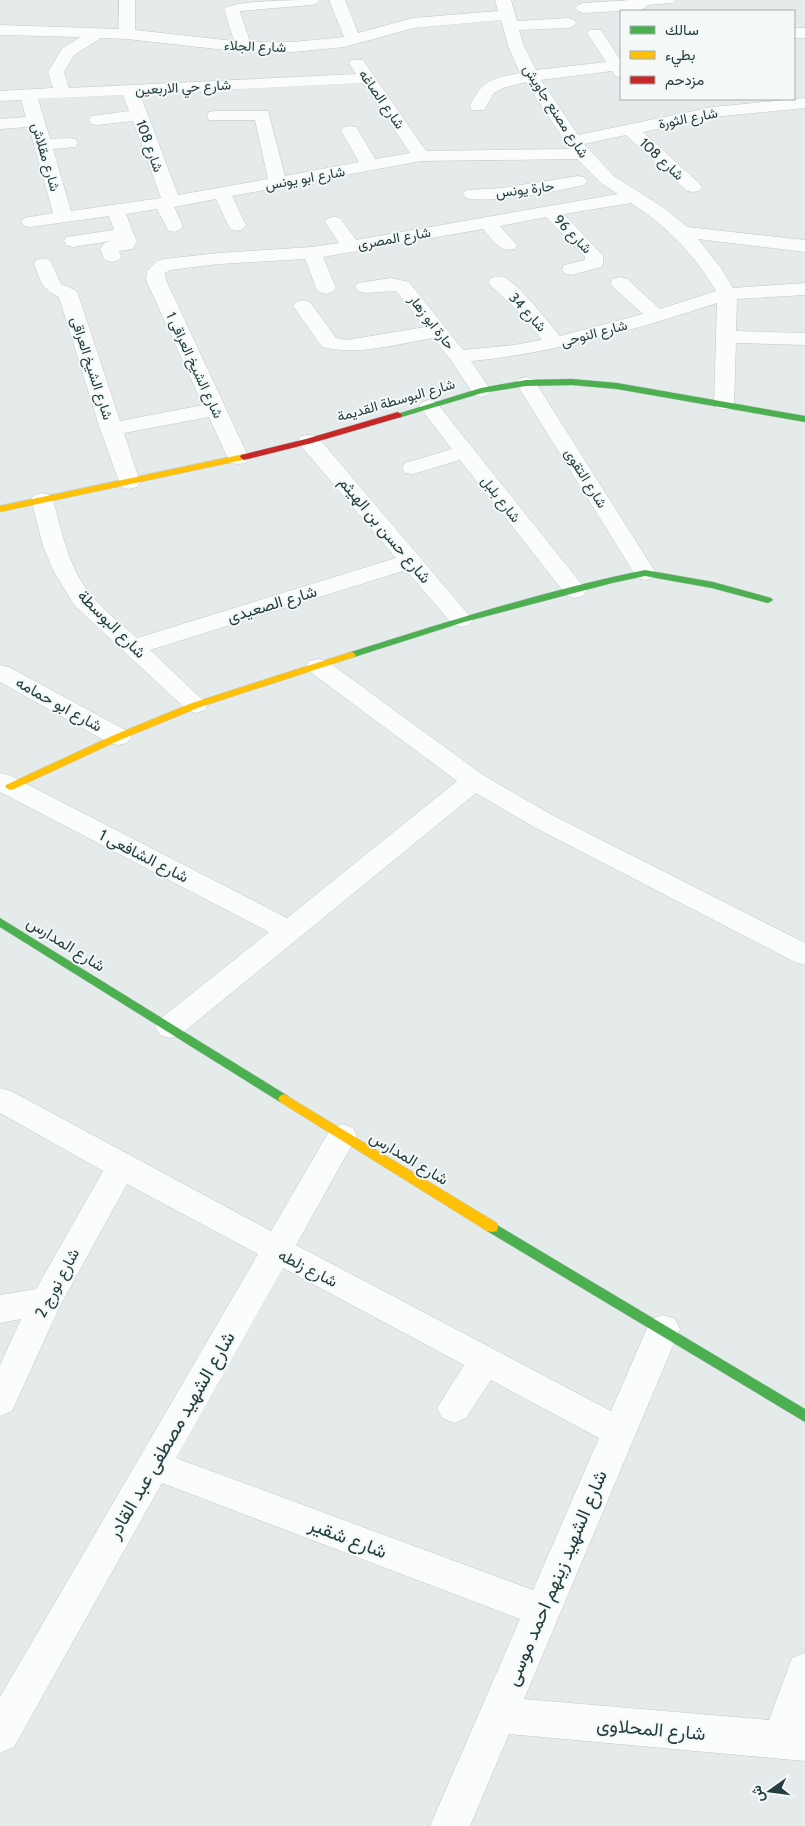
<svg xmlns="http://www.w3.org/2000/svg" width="805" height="1826" font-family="Cabin,Vazirmatn,sans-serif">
<rect width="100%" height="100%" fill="#e5ebea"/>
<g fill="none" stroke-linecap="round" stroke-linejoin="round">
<defs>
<path id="street" d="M119,0H135V30L234,41L224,9C234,0 301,0 320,0L317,3L312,5L240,11L250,42H294L344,37L329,0H345L358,33L413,18L498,11L495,0H511L517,21L568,18L574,20L576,23L574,26L568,28L519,30L524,46L536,70L606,62L587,33L589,30H601L621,61V78L615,76L612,71L541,80L578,135L713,107L805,98V108L713,117L643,132L699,183L702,187L699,191L693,192L687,191L626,135L584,144L614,176L667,210L687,227L805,240V252L698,239L721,268L733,288L805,283V295L737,299L736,331L805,333V345L736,343L734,404L731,408L724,410L717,408L714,404L717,303C637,329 556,353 471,361L491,391L488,395L481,397L474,395L450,359L433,338C397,344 358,356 322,347L293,306L296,302L303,300L310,302L336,338L347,340L425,327L396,291L365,293L358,291L355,287L358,283L391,278L409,282L463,350L514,345L542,340L513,306L491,286L488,282L491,278C495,277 498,276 503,277C519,283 548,322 560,336L643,314L613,287L610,283L613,279L620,277L627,279L660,309L716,291C693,253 668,227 631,203L564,214L603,256V263L601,267L571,275L564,273L562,269L564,265L585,260V257L546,217L500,226L517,245L515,249C499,253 492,239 483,229L323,257L336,288L333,292L326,294L319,292L316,288L305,259L219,264L170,270L165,273L166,280L249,458L246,463L238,464L230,463L209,417L124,433L140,482L137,487L129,489L121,487L100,429L59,297C41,288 41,282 34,264L36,260L43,258L50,260L61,284L75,290L78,294L120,421L203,405L146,280L147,271L157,261L164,259L219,253L312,247L339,243L325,222L328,218L334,217L340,218L356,240L618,194L602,184L577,159L421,161L232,196L246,225L243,229L237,231L231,229L228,225L216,199L174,207L183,226L180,230L174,232L168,230L157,209L126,214L137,242L132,249L119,251L121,256L119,260L112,262L105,260L100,249L104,243L111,241L73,247L66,245L64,241L66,237L114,230L109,216L30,227L24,226L21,222L24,218L53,213L29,127L0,129V119L26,117L21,100L0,101V91L53,88L48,72L62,49L80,37L0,35V25L119,29ZM501,20L508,46L520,73C492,79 483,79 470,106L472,110H484L494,93L503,88L526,82L570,149L426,151L363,60H351L349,63L356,74L69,88L64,72L74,55L101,38L127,39L244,52H294L344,47L414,28ZM363,83L410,153L375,159L356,127L350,126L344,127L341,131L359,162L285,176L268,111H215L209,112L207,116L209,120H255L268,179L178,195L140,94ZM123,95L129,111L91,116L89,120L91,124L97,125L133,121L161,198L71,211L53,149L75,147L78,143L75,139L69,138L50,139L38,99Z
M631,0H675L672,3L648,5L645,8L640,10L583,13L578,11L575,8L578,5L583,3Z
M794,28H805V38H794Z
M578,176L584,177L587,181L584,185C558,191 490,204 466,198L463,194L466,190L502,188Z
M526,377L533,379L536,383L656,573L653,578L645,580L637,578L634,573L516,383L519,379Z
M429,400L436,402L583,586L587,591L583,596L575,598L567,596L460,460L413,474L405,473L402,468L405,463L452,449L419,406L422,402Z
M309,435L317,436L473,620L469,625L461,627L453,625L406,570L150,650L208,705L205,710L196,713L187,710L74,605L53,570L43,546L31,500L34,495L42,493L50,495L53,500C62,532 69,570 92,596C105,612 123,625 137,638L396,558L301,446L298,441L301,436Z
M318,659L327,661L483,775L552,815L805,943V965L795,962L534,827L476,793L180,1035L170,1038L160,1035L155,1027L160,1019L269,932L0,792V773L9,775L287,918L457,781L309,671L306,666L309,661Z
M0,665L9,667L127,731L131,737L127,743L118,745L109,743L0,682Z
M0,1088L11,1091L271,1231L331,1128L342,1124L353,1128L357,1136L296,1245L611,1411L651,1319L663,1315L675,1319L680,1329L524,1699L769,1720L792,1658L805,1653V1761L509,1734L470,1826H430L520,1619L162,1483L14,1747L0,1753V1697L258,1254L127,1184L60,1306L12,1411L0,1416V1365L21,1319L0,1323V1295L36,1289L103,1171L0,1113ZM283,1268L464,1365L437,1408L442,1418L454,1423L466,1418L491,1380L599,1438L533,1590L176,1458Z"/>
<path id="fast" d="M572,379L617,383L805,416V422L617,389L572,385L526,386L482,393L398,418L394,415L481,388L526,380Z
M645,570L713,582L771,598L773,600L768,603L712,588L645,576L612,583L464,622L354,657H348L346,655L348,653C446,622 544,591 645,570Z
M0,918L288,1096L290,1099L288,1102H280L0,927Z
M492,1222L805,1409V1422L487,1231L486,1227L487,1223Z"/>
<path id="slow" d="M244,454L248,457L247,459L0,512V506Z
M351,652L354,653L356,655L354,657L200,707L122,739L14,789L10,790L5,787L6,785L114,735L192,703Z
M284,1094L497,1223L498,1227L497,1231L492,1232L487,1231L280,1102L278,1099L280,1096Z"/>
<path id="jam" d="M398,412L402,415L401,417L312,443L244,460L240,457L241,455L306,439Z"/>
</defs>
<!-- street casing -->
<use href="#street" stroke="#c2c8c7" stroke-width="1"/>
<!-- fast casing -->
<use href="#fast" stroke="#c1c8c8" stroke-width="1"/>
<!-- slow casing -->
<use href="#slow" stroke="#c1c8c8" stroke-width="1"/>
<!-- jam casing -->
<use href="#jam" stroke="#c1c8c8" stroke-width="1"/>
<!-- street -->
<use href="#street" fill="#fbfcfc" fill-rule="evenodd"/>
<!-- fast -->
<use href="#fast" fill="#4caf50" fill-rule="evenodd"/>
<!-- slow -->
<use href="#slow" fill="#ffc107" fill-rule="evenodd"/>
<!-- jam -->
<use href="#jam" fill="#c62828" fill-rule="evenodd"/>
</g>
<g text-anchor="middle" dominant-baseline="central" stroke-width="4" stroke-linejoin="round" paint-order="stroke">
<!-- far-street labels -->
<g font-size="14" fill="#233e3f" stroke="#f4f9f8">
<text transform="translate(255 46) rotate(2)">شارع الجلاء</text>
<text transform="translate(183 87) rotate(-3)">شارع حي الاربعين</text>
<text transform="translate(382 99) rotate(55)">شارع الصاغه</text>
<text transform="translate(556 111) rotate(57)">شارع مصنع جاويش</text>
<text transform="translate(688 118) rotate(-11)">شارع الثورة</text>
<text transform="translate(150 146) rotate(70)">شارع 108</text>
<text transform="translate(46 157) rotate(74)">شارع مقلاش</text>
<text transform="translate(662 159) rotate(43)">شارع 108</text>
<text transform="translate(305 178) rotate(-10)">شارع ابو يونس</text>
<text transform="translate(525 189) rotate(-7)">حارة يونس</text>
<text transform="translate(573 234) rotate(46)">شارع 96</text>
<text transform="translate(394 238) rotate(-10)">شارع المصرى</text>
<text transform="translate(528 312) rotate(47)">شارع 34</text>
<text transform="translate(432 322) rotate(52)">حارة ابو زهار</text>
<text transform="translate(594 333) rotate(-15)">شارع النوحى</text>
<text transform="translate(195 365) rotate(65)">شارع الشيخ العراقى 1</text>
<text transform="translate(92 368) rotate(72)">شارع الشيخ العراقى</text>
<text transform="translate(396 400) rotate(-16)">شارع البوسطة القديمة</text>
<text transform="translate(586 478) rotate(58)">شارع التقوى</text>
<text transform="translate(501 499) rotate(52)">شارع بلبل</text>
</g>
<!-- street labels -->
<g font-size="16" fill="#233e3f" stroke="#f4f9f8">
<text transform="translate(385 530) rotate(50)">شارع حسن بن الهيثم</text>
<text transform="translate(272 604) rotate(-17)">شارع الصعيدى</text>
<text transform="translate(112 624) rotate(45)">شارع البوسطة</text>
<text transform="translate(59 704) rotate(29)">شارع ابو حمامه</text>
<text transform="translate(144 856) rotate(27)">شارع الشافعى 1</text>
<text transform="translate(66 944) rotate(32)">شارع المدارس</text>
<text transform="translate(409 1158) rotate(31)">شارع المدارس</text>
<text transform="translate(308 1268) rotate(27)">شارع زلطه</text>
<text transform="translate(57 1283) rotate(-62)">شارع نورج 2</text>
</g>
<!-- near-street labels -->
<g font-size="19" fill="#233e3f" stroke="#f4f9f8">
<text transform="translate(171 1435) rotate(-60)">شارع الشهيد مصطفى عبد القادر</text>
<text transform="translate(348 1538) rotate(21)">شارع شقير</text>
<text transform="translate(556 1578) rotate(-67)">شارع الشهيد زينهم احمد موسى</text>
<text transform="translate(651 1729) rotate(5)">شارع المحلاوى</text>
</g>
</g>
<!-- legend -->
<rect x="620" y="10" width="175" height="90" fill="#f4f9f8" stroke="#a0aeae"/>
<rect x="630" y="26" width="25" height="8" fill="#4caf50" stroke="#a0aeae"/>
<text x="665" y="35" font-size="15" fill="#233e3f">سالك</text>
<rect x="630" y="51" width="25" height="8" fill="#ffc107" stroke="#a0aeae"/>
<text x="665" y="60" font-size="15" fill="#233e3f">بطيء</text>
<rect x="630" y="76" width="25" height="8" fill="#c62828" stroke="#a0aeae"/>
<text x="665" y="85" font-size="15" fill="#233e3f">مزدحم</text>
<!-- north arrow -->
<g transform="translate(770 1791) rotate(256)" stroke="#f4f9f8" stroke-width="4" paint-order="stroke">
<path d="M0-4L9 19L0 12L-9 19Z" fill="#233e3f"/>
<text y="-8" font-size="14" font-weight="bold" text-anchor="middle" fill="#233e3f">ش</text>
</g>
</svg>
